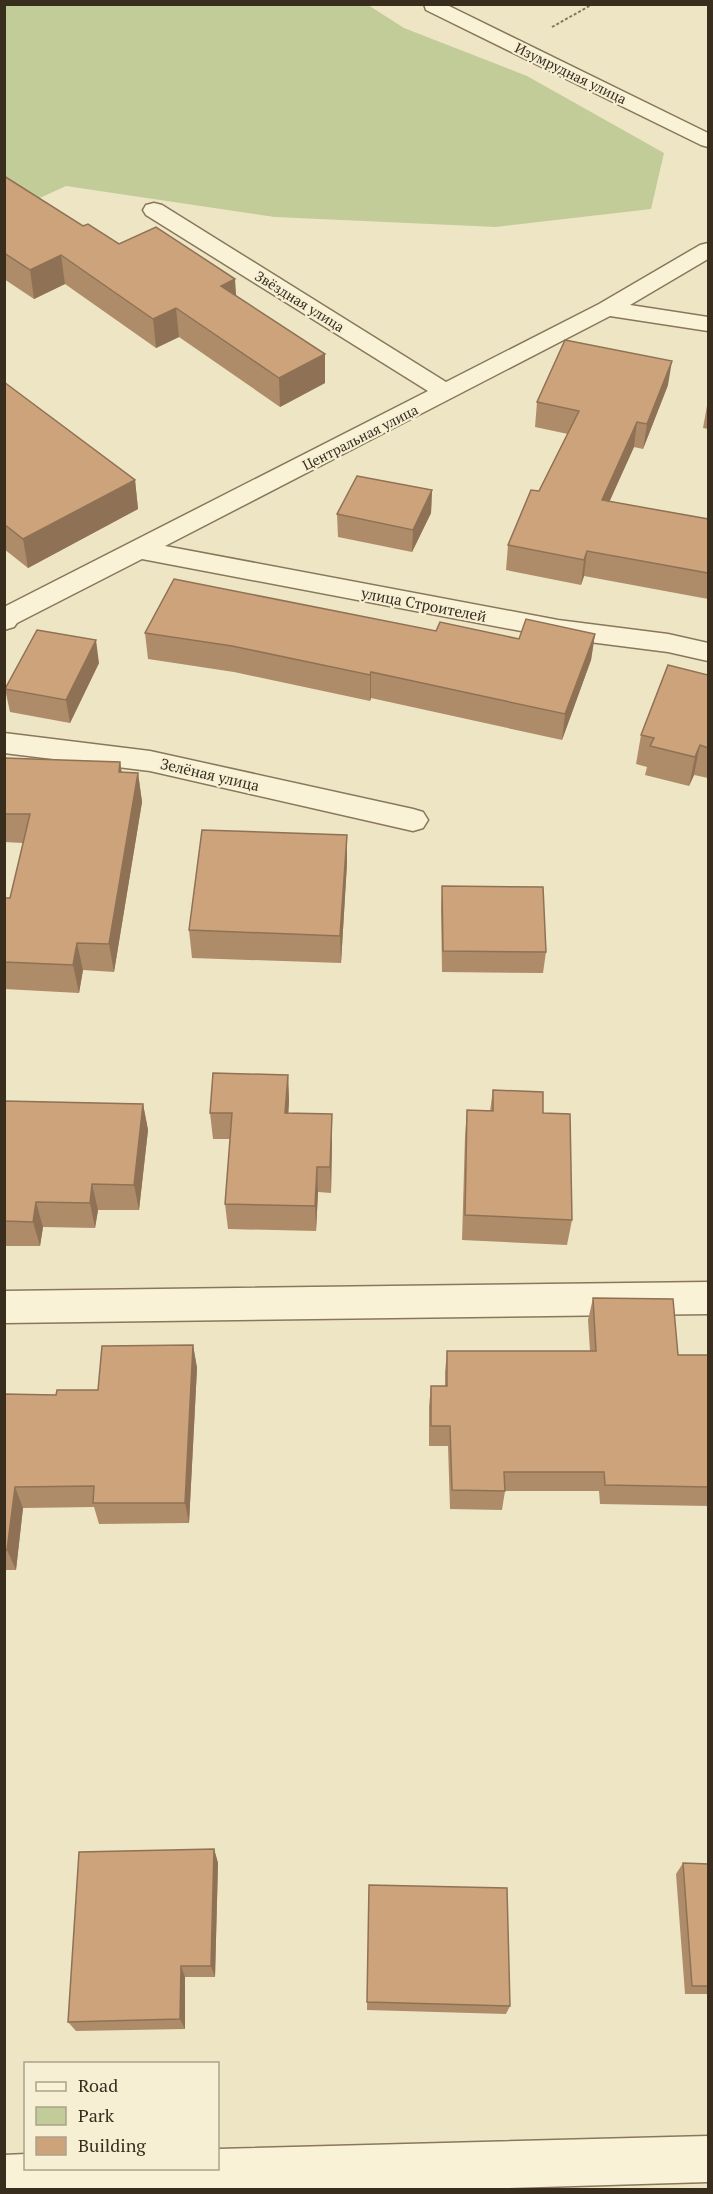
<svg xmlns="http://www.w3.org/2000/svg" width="713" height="2194" font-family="'PT Serif',serif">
<rect width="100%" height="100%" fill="#eee5c4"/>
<!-- green -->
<path fill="#c2cc98" d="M4,5H368L404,28L527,76L664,153L651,209L496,227L275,217L66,186L5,214Z"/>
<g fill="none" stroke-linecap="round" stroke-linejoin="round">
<defs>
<path id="minor" d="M424,4H445L708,133V147L701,145L426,10Z
M154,203L162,205L446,382L599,304L700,245L708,243V259L630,305L708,317V331L610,316L165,546L558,620L668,634L708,643V661L668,652L558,638L142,559L17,623L14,627L4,630V607L428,391L146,215L143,210L146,205Z
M4,733L150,751L413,809L423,812L428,820L423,828L413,831L150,771L4,753Z
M708,1282V1314L4,1323V1291Z
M708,2136V2182L440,2190H4V2155L26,2154V2168H218V2149Z"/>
</defs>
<!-- minor casing -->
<use href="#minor" stroke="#89775a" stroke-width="3"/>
<!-- path -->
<path stroke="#89775a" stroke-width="2" stroke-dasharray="3 2" stroke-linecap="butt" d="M552,27L593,4"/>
<!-- minor -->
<use href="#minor" fill="#f9f2d7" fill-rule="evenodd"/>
</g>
<!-- wall -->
<path fill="#af8c69" d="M4,176L83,226L119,244L236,296L325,383L280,407L179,337L156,348L65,284L34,299L4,279Z
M4,382L135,480L138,509L28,568L4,549Z
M668,385L643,449L634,447L609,501L708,519V599L584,576L581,585L506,570L508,545L539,491L568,434L535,427L537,402Z
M708,400V429L703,428Z
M432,490L431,513L412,552L338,537L337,514Z
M436,631L519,639L595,634L591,660L562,740L371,698L370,701L234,672L148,659L145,633Z
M99,663L70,723L10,712L5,689Z
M708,675V778L694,775L689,786L645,775L647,767L636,764L641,735Z
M4,758L120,762L122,773H138L142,802L114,972L83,970L79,993L4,989V898H10L23,843L4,842Z
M347,863L341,963L192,958L189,930Z
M442,886L546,952L543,973L442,972L441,908Z
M288,1075L289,1101L288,1114L332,1141L331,1193L318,1192L316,1231L228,1229L225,1204L230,1139H213L210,1113Z
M493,1090L543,1113L572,1220L567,1245L462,1240L465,1136L467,1110L490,1111Z
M4,1101L143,1104L148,1130L139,1210H98L95,1228L43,1227L40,1246H4Z
M593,1298L678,1355H708V1506L600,1504L599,1491H505L502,1510L450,1509L448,1446H429V1406L431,1386H445V1372L447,1351H590L588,1320Z
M193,1345L197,1368L189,1523L99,1524L94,1507L23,1508L16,1570H4V1394L56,1395L98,1390Z
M214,1849L218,1863L215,1977H185V2029L76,2031L68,2022Z
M683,1863L708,1864V1994H685L676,1874Z
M369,1885L510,2006L506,2014L367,2010Z"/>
<!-- shaded-wall -->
<path fill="#8f7255" d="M61,255L65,284L34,299L30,270Z
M235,279L237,308L221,286Z
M176,308L179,337L156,348L153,319Z
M325,354V383L280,407L279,378Z
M672,361L668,385L643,449L647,424Z
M637,422L634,447L599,525L602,500Z
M135,480L138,509L28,568L23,539Z
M432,490L431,513L412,552L413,530Z
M587,551L584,576L581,585L584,560Z
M595,634L591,660L562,740L565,714Z
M96,640L99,663L70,723L66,700Z
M371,672V698L370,701V675Z
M700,745L694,775L689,786L695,757Z
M120,762L124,791L119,772Z
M138,773L142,802L114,972L109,944Z
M347,835V863L341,963L340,936Z
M77,943L83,970L79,993L73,965Z
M288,1075L289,1101L287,1140L285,1113Z
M143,1104L148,1130L139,1210L134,1185Z
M332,1114V1141L331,1193L330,1167Z
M317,1167L318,1192L316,1231L315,1206Z
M92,1184L98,1210L95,1228L90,1203Z
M36,1202L43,1227L40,1246L33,1222Z
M193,1345L197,1368L189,1523L185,1503Z
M15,1487L23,1508L16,1570L7,1550Z
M214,1849L218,1863L215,1977L211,1966Z
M181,1966L185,1977V2029L180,2019Z"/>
<!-- building -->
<path fill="#cca37a" stroke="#8f7255" stroke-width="1.5" d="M4,176L83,226L88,224L119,244L156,227L235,279L221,286L325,354L279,378L176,308L153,319L61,255L30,270L4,253Z
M565,340L672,361L647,424L637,422L602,500L708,519V573L587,551L584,560L508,545L531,490L539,491L579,411L537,402Z
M4,382L135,480L23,539L4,524Z
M357,476L432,490L413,530L337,514Z
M174,579L436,631L440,622L519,639L526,619L595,634L565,714L371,672L370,675L232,646L145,633Z
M37,630L96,640L66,700L5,689Z
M668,665L708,675V748L700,745L695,757L650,746L654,738L641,735Z
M4,758L120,762L119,772L138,773L109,944L77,943L73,965L4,962V898H10L30,814H4Z
M202,830L347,835L340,936L189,930Z
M442,886L543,887L546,952L443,951Z
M213,1073L288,1075L285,1113L332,1114L330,1167H317L315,1206L225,1204L232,1113H210Z
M493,1090L543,1092V1113L570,1114L572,1220L465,1215L467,1110L493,1111Z
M4,1101L143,1104L134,1185L92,1184L90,1203L36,1202L33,1222L4,1221Z
M593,1298L673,1299L678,1355H708V1487L605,1485L604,1472H504L505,1491L452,1490L450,1426H431V1386H447V1351H596Z
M193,1345L185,1503H93L94,1486L15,1487L7,1550H4V1394L56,1395L57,1390H98L102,1346Z
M214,1849L211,1966H181L180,2019L68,2022L79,1852Z
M683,1863L708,1864V1986H692Z
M369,1885L507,1888L510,2006L367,2002Z"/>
<g text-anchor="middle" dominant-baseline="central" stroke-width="4.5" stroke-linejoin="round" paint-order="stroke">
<!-- far-street labels -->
<g font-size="14" fill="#392e1e" stroke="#f6efd4">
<text transform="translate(571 73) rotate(26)">Изумрудная улица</text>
<text transform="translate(300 301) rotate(32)">Звёздная улица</text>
<text transform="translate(360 437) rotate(-27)">Центральная улица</text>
</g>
<!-- street labels -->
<g font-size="15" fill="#392e1e" stroke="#f6efd4">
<text transform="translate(424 604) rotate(11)">улица Строителей</text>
<text transform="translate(210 774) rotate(13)">Зелёная улица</text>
</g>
</g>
<!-- border -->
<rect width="713" height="2194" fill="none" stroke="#392e1e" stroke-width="12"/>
<!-- legend -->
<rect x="24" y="2062" width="195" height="108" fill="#f6efd4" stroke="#aaa28b" stroke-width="1.5"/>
<rect x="36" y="2082" width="30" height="9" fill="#f9f2d7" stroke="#aaa28b" stroke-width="1.5"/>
<text x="78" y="2092" font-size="18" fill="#392e1e">Road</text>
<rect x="36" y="2107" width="30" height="18" fill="#c2cc98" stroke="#aaa28b" stroke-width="1.5"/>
<text x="78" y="2122" font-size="18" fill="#392e1e">Park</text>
<rect x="36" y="2137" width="30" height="18" fill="#cca37a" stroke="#aaa28b" stroke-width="1.5"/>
<text x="78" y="2152" font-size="18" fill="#392e1e">Building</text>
</svg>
